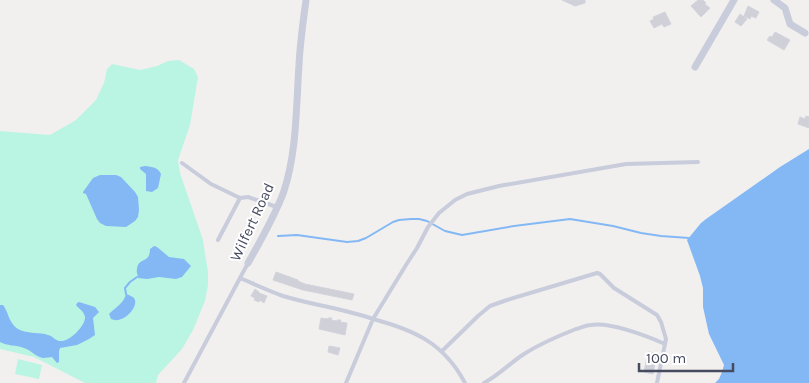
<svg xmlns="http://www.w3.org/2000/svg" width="809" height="383" font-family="Karla,sans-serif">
<rect width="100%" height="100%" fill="#f2f0ef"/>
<!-- green -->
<path fill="#baf4e3" d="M179,60L194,69L198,77L190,125L178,160L180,173L203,240L208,272V285L205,301L193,330L182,349L158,375L156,383H85L34,357L0,349V131L50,135L76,120L96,100L104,83L107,69L112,64L140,70L157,66L168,61Z
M18,359L42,365L39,379L15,374Z"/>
<!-- water -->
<path fill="#83b8f5" d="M809,149V383H715L719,379L722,372L724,365L709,334L703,307V288L700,276L687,240L701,223L706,219L780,167Z
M145,166C152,167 158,167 161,174L158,188L152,192L146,191V174L140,169V167Z
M100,175H116L121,177L135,192L138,197L139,210L138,217L135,221L126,227L106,226L100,223L97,219L86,194L83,193V192L93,178Z
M154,246L157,247L169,257L184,259L191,266L182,277L176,279L159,277L147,279L138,278C138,275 136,272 137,269C138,257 150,264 150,249Z
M126,294C129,295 132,296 134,298C140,306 123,325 111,319L109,314C116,307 124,303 126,294Z
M79,302L95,307L99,312L93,318L95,335L89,339L77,345L60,348L59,351V362L57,363L52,357C50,357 46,358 43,358C36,357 31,350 24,348C16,345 7,346 0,342V305H3C9,313 9,325 20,330C29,334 39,332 48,335C53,336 56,342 62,341C70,341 86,325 85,317C84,311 79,309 76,305L77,303Z"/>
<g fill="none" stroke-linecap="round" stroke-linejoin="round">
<!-- stream -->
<path stroke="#83b8f5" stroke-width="2" d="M278,236L297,235L347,242L358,241L366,238L393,222L399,220L411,219H419L427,221L445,231L462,235L514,226L570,219L613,226L641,233L661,236L689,238
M126,294L125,288L130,282L137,277"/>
</g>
<!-- building -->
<path fill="#cfd0d8" stroke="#d3d3dc" d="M562,0H585V3L575,6Z
M698,0H703L706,3L704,4L706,5L710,8L701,17L691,6Z
M748,6L759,12L756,18L751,16L750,19L744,16Z
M665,12L671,24L664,27L662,24L654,28L650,21L654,19L653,17Z
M740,14L747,19L741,26L735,22Z
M775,32L790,40L784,50L767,40L770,36L772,37Z
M806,116L809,117V128L798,124L800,117L805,119Z
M276,272L298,280V281L305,284L354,294L352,300L303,290L273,280Z
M255,289L259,292V293L267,296L264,303L260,300L259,302L254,300L255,298L251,296Z
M321,318L328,319V318H332L331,320L337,321V320H341L340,322L347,323L345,335L319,329Z
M329,346L340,348L338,355L328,352Z
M648,352L657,353L653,374L644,372Z"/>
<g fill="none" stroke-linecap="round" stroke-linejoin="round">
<!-- service -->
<path stroke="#c8ccdb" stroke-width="4" d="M182,163L211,184L240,198L248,197L277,207
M218,240L240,198
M240,278C254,284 269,291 283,296C313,305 344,309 373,319L406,265L417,248L428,227L439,213L455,200L467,194L499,186L626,164L698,162
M442,351L478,316L490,306L507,300L597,273L600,274L614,288L657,315L661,322L666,339L657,383
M184,383L248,263
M346,383L373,319C414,330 444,343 465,383
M484,383C499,375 510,363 524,354C541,343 558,336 576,329C581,328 586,325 591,325C611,322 647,336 665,344"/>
<!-- minor -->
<path stroke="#c8ccdb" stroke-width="7" d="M774,0L785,8L790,24L805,33
M695,67L734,0
M248,263C261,240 275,216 284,191C297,151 296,107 299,65C300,43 303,22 306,0"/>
</g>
<g text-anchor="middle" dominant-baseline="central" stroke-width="4" stroke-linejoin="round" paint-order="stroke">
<!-- street labels -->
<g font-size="15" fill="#464b5f" stroke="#fff">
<text transform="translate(252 222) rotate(-65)">Wilfert Road</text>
</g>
</g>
<!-- scale -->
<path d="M639 363v8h94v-8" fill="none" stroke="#464b5f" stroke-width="2.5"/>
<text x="646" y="363" font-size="15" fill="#464b5f" stroke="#ffffff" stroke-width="4" paint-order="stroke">100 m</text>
</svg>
